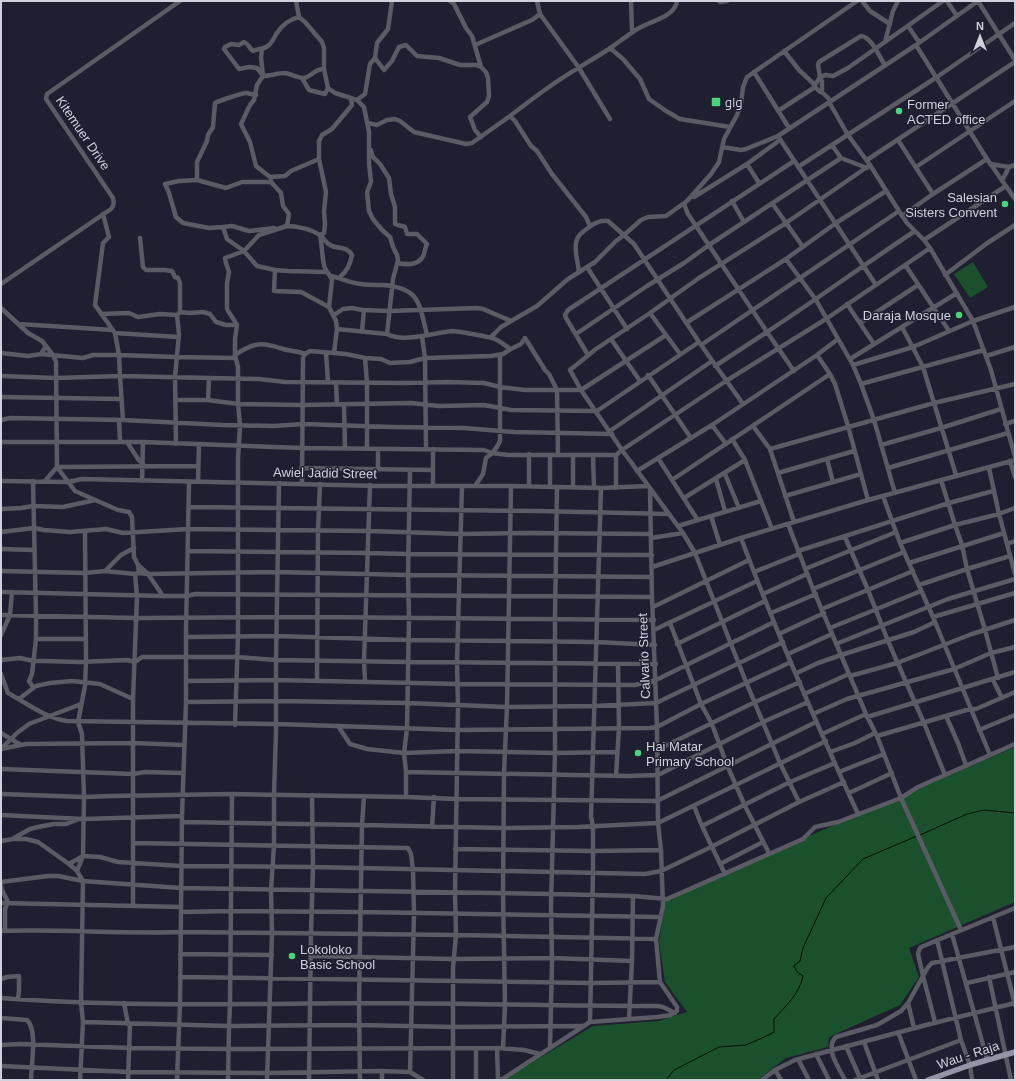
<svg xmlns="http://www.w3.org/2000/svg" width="1016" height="1081" font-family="Arial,Cairo,sans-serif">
<rect width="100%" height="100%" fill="#1f1f31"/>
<!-- green -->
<path fill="#1b502c" d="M973,262L988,287L970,298L954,274Z
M1015,747V902L909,948L919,977L900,1005L829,1037L828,1047L786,1058L758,1080H503L593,1026L658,1021L687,1012L665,982L659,942L665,900L836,824Z"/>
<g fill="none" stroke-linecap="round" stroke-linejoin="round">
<!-- stream -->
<path stroke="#001003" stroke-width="1" d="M920,835L967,814L984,810L1015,813
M666,1080L674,1070L719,1047L746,1045L762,1038L774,1032V1019C785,1007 800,993 803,976L797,972L794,966L800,961L803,948L826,898L863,859L917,836"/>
<!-- minor -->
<path stroke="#5a5b64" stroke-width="4.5" d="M296,1L299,17L305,22L322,42L324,48V69L328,88L335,93L357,100L364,107L369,132V163L371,182L367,192L369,211L373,219L382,230L390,237L393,247L397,255L398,260L393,279L387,334C404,343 433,333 452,331C456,331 491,337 495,339C500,341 505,346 511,349L521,344L525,338L545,370L549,374L557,390L558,455
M392,1L388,29L377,43L375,58L384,70L392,61L399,47L406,45L417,56L439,58L460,65H476L481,67
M450,1L454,4L466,28L472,36L481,67L486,72L488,78L489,96L487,102L470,117L475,130L481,137
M537,1L540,14
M631,1L632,32
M719,1L720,2L727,1
M862,1L870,11L890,24
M947,1L957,16
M978,1L1015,60
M299,17C289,20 283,24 277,33C274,37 273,41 270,44C265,50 259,48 253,51C249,48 249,44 244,42L239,45L231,44L225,47L224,49L239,69L249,67L257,68L263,76C270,76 278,73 285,73C291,74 298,78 304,78C311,77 314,69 324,69
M908,26L919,42
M885,42L893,11L898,1
M475,45L532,20L540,14L579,68L610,119
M916,45L987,159L1015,199
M610,48L623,59L640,79L649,99L666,111L680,119L730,127
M262,50L261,57L263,76L257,85L254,100L250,105L241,124L250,142L256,166L270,177L285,176L291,171L319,159
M784,51L799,70L815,85V87L820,92H822L831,101
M754,72L789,128
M820,77L826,75L833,76L848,68L943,1
M302,78L309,90L325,94L328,88
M819,79L822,81V92
M815,85L820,77L818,65L819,62L861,36C872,37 879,57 885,65
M357,100L365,94L370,64L375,58
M829,102L848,135L870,165L899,211L907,223L924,240L930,248L973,321L991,370L1015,457
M778,111L815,87
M510,116C523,106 536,96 549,87C568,73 589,62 609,49C619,42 629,34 639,28C651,21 675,17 677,1
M368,123L377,125L387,120L395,119L400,121L414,132L466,144L472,143L510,116L515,121L531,146L537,151L552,174L586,217L590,226
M778,136L876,285
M898,140L933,194
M722,147L741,150L746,149L778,136L916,45L978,1
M371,150L373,157L380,164L389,178L391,194L395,207V224L405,227L407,234H417L427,244C425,247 425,251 424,254C420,266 407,265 397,263
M841,158L867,168
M867,160L1015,62
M990,164L1009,167L1015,165
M798,167L937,77L1015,23
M916,167L1015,101
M197,180V162L207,141L208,135L213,127L215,103C218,101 243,93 246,93C249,93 253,95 256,95
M271,180V182L281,193L283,206L289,214L287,226
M1002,181L1009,167
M271,182H242L226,188L197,180L179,181L165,184L169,193L176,217L183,223L209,228L223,227L227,239L244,251L257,266L275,270L274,291L301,292L329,307
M759,183L747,164L780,140
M694,197L747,164
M732,201L744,222
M772,203L803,247
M684,204L688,214L767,332C817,299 865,264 915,231
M103,214L109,237L103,243L95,305L115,333L119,355L176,357L236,358
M902,216L933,194L987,159
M285,226C297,226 312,229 321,236C324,238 326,243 330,245C338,250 346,245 352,255C350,265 347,271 339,278
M223,227L232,226L249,231L274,228
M140,238L143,267L146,270H164L172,271L175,277L178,278L180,283V312L177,315L179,334L175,377L176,444
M924,240L1006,186
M786,259L816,300L853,365L861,384L874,420L895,493
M906,266L949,331
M587,267L627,329
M275,270L288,271L326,272
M579,272C578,262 572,244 579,236C581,233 585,230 588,228C594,223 601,220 608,221L634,244L699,342L743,404
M945,275L986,244L1015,225
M331,276C341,278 350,283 361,284C368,285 375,285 383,285C420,288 419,303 427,335
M1,284L111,209C114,205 114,203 113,198L48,102L46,99L47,94L180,1
M847,304L874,344
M1,308L28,333L42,341L53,355L56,362L57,467L75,491L118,510L129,512L132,517L134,557L138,565L139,573
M180,312L190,313L203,312L210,314L216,322L226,325H237
M650,313L680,354
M101,314L129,313L138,317L160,314L177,315
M334,315L343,309L352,308L362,310L389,311L477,308L483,309L511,321
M686,323L786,259L836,223L886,191
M860,323L918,285
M19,324L113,330
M902,327L923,367L956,475
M337,329L387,334
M362,331L364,310
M115,333L178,337
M576,334L647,286L684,263L709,245L841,158L832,145
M422,336L425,358L426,448
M491,337L501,327L537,306L568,279L595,262L616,241L624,235L641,220L648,217L666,216L687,201L711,174L719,162L724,139L737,115L741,104L743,87L747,77L857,1
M611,339L640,381
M701,345L899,211
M1,353L28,356L41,354L46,346
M326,353L328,382
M334,353L346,354L365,358L381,359L390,363L410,362L425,358L491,356L503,354L511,349
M41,354L83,358L93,355H119L120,376L259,379L285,382L405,383L447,382L484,383L500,387L525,390H581L666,335
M235,355C254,342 262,342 283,349C290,351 298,351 305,354
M588,355L566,318L565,315L568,310L794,161
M817,355L830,374L835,384L848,426L868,500
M986,356L1015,347
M365,358L367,383V449
M850,359L957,293
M853,365L913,347L973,321L1015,307
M715,366L767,332L794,371
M648,375L691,438
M1,376L56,378L120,376L123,420
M336,383L337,404
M861,384L984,350
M1,397L121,399
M175,400H208L238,404L303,405L411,403L439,406L484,405L511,410L597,411L699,342
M208,400L209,379
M344,405L345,448
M1,420L10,418L123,420L222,425L274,426L303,424L391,427L464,428L514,432L612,434
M119,420L120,442
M1005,424L1015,421
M712,425L726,444
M753,426L770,449L794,522
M610,431L712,361
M732,439L745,460L772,529
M1,442H143L302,448L484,450L492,453L508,455H616L622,450L726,381L826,319L930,248
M127,442L138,459L143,464
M881,445L941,428L1001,409
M770,449L934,403L1015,384
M529,454V486
M550,455V486
M573,455V487
M593,455L594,488
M616,455V488
M658,458L697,519
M827,459L833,482
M1010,461L1015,477
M301,468L433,470
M888,468L1008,433
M989,468L999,514L1015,574
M378,470V449
M637,471L712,425L817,355L838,339
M778,473L854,451
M725,474L739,508
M716,479L725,511
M672,480L830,374
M941,480L955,525L962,545L967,569L1010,556
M1,481L68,482L82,479L379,486H511L601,488L648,486
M33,481L36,615V639L32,674L29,681L33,687
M45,481L57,467L198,466
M142,481L143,442
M198,482L199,444
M302,484L303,358L305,354L310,351L334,353L337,329L336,321L329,307L332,280C330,274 325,271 324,265C322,256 322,245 320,235L324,233L325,224L324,211L326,192L319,159V141L322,135L332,129L352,105L351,98
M433,486V449
M475,486L483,474L486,458C492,454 497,448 500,441V355
M785,496L861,474
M883,496L900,543L933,617L990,755
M684,498L745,460
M189,507L539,511L668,514
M1,509L21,508L33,506L63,507L95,500
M711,516L720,545
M788,524L813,589L866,714L877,736L901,798L961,930
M678,526L761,501
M1,532L34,528L44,530L70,532L106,529L123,533L188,529L369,531L461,534L530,533L651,534
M845,537L868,590L888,641L924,723L945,775
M651,538L683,533
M741,538C776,632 816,723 858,814
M900,543L955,525L999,514L1015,508
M1007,544L1015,541
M1,549L34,550
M188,551L368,553L408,554L652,555
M798,551L949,503L993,491
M909,563L1004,533
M138,565L148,574L163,596
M652,567L741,538L868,500L1015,460
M805,569L896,532
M1,571L85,573L105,571L135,574L139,573L148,574L277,572L408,575L652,577
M105,571L121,555L134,548
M754,572L799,554
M919,585L967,569L985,630L998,678
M813,589L904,552
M1,592L163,596H187L195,594L652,597
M763,594L807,574
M653,607L749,560
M822,609L913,571
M771,613L816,594
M1,615L136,618L318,617L654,620
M933,617L1015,593
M670,623L701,704L712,724L727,765L745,806L769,853
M830,628L921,591
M654,630L757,581
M779,634L824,613
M1,635L10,615L12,592
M186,637L276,636L408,640L596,642L655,645
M36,639H85
M677,644L765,601
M836,644L948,599L1015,579
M788,654L832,634
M1,660L20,658L33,661H44L80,662L127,660L135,662L142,657H237L276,660L407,662L656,664
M797,673L818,663L841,655L914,632L935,622
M1,674L8,693C26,703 46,718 67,721L277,724L457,730L650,728L657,727L701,704L791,662
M850,676L897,663L972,634L1015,620
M317,680L318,530L320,484
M993,680L1002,698
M186,681L277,680L458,684L635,685L656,680L774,622
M365,681L364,661L370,485
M804,694L849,674
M19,699L36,686L50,683L72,681L100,684L133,699
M186,702L277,701L407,703L507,707L594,706L656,703L783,642
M813,714L847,699L954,669L991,653L1015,647
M946,716L958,743L966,765
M867,717L1015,672
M235,725L238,636V459L240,425L238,404V367L235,355V339L237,325L227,309V283L229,272L226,263L225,258L244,251L259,235L287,226
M338,726L350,744L367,749L404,753L457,751L555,753L617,752
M979,730L1015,715
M1,733L21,745
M822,734L866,714
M877,736L970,709H976L1015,692
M2,748L17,733L29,724L81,704
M1,749L26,744L133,743L184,745
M657,750L755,702L800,682
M830,752L855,743L875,733
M1,769L133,774L145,772L183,773
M406,772L627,776L658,775L763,722L808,702
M839,772L884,754
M616,776L619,728L618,664
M849,793L892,773
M1,794L84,797L112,796L232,794L406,797L456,799L657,801L816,722
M406,797V772L404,753L407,729L409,618L408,575L410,470
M799,802L844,782
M694,806L702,826
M1,815L83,819L182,816
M182,822L362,825L364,797
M432,827L434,797
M14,838L30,829L38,827L54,824H66L79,819
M1,841L13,839H26L38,842L69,864L77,871
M134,843L408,848L411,854L413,870L414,914L410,1072
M455,849L593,851L661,850
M69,864L83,856L100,857L118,862L181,866L313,867L645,874L661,871L711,847L799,802L780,763L746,682L695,553L683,533L622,450L581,390L570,370L596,349L650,313L699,278L786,223L870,165
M720,864L763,842
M725,874L702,826L790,782L835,763
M1,882L48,876H58L83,881L181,888L552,894L633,896L667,899L803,839L815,827L838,822L901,798L918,787L945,775L1015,744
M1,885L2,890L8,902
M1,903L181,907
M133,905V699L137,596L135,574
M181,912L231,911L361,912L660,917
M993,917L1015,1005
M1,931C61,929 121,934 181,932L456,935L656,939
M5,931V909L8,902
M952,934L987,1059
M937,940L961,1040L970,1065L972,1080
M180,954L272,955
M311,956L454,959L552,958L632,961L633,896
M180,977L591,983L660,982
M989,977L1011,1080
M1,979L7,977L19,976V991L18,999
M967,983L1015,972
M1,998C119,1007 239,1004 357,1003C458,1003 558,1006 658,1006L663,1007L675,1013
M124,1003L128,1024
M908,1003L914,1028
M1,1018L27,1020C38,1030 31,1065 31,1080
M629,1019L632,961
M83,1022L229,1026L359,1025L453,1027L583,1026
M590,1022L593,872V826L591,817L601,488
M935,1022L923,976L928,967L932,963L1015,947
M898,1032L916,1080
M864,1042L878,1080
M1,1045L20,1044L129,1048L228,1049L497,1048L524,1050L540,1054
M846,1046L860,1078
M497,1048L498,1080
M503,1048L505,1005L503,893L504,773L507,707L511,486
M550,1048L552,963L551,905L555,753V618L557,487
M816,1054L829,1080
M798,1059L809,1080
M1,1066L128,1072L267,1073L379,1071L410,1072L423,1080
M775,1070L781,1080
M382,1071V1080
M80,1080L83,1022L81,1002L83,881L77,871L83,856L84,797L82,734L78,722L85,686L86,661L85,531
M128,1080L130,1024
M177,1080L180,1004L182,816L186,702V631L189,482
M228,1080L229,1026L230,1005L232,794
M267,1080L272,934L271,890L274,845V795L276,732V660L279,483
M309,1080L311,933L313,867L312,795
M360,1080L359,1003L362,825L505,828L578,827L658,823L826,741
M453,1080V968L456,935L455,893L458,706L457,662L462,486
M476,1080V1049
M501,1080L590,1022L657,1017L671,1015L677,1011V1007L660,982L656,939L663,906L661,850L658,823L657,727L652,597L650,490
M762,1080L775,1070L795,1060L930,1024L1015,1003
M845,1080C839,1068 824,1048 836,1037L877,1025L901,1011L908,1003L923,976L918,954L919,950L921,947L1015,908
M855,1080L961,1040"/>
<!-- major -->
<path stroke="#9394a8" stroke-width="5.5" d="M928,1080L970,1065L1015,1052"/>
</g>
<!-- markers -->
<g fill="#46d77a" stroke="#1f1f31" stroke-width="1.5">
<rect x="711" y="97" width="10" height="10" rx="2"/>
<circle cx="899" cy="111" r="4"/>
<circle cx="1005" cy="204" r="4"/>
<circle cx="959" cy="315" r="4"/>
<circle cx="638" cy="753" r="4"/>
<circle cx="292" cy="956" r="4"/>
</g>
<g text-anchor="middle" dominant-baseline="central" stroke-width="3" stroke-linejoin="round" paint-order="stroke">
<!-- poi labels -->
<g font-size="13" fill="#cfd1dd" stroke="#1f1f31" text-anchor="start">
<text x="725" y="102">واو</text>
<text x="907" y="104">Former<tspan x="907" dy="15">ACTED office</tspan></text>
<text x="997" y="197" text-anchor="end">Salesian<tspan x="997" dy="15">Sisters Convent</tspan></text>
<text x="951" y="315" text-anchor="end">Daraja Mosque</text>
<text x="646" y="746">Hai Matar<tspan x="646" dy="15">Primary School</tspan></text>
<text x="300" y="949">Lokoloko<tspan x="300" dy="15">Basic School</tspan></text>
</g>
<!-- street labels -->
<g font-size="13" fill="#cfd1dd" stroke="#1f1f31">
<text transform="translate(83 133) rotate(56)">Kitemuer Drive</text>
<text transform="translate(325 473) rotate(1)">Awiel Jadid Street</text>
<text transform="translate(644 656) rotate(-92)">Calvario Street</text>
<text transform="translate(968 1055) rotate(-18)">Wau - Raja</text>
</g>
</g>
<!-- border -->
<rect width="1016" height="1081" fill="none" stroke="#cfd1dd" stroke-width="4"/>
<!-- north arrow -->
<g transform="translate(980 36)" stroke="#1f1f31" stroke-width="3" paint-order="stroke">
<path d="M0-3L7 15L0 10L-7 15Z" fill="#cfd1dd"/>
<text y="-6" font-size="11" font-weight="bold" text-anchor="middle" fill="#cfd1dd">N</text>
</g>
</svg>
